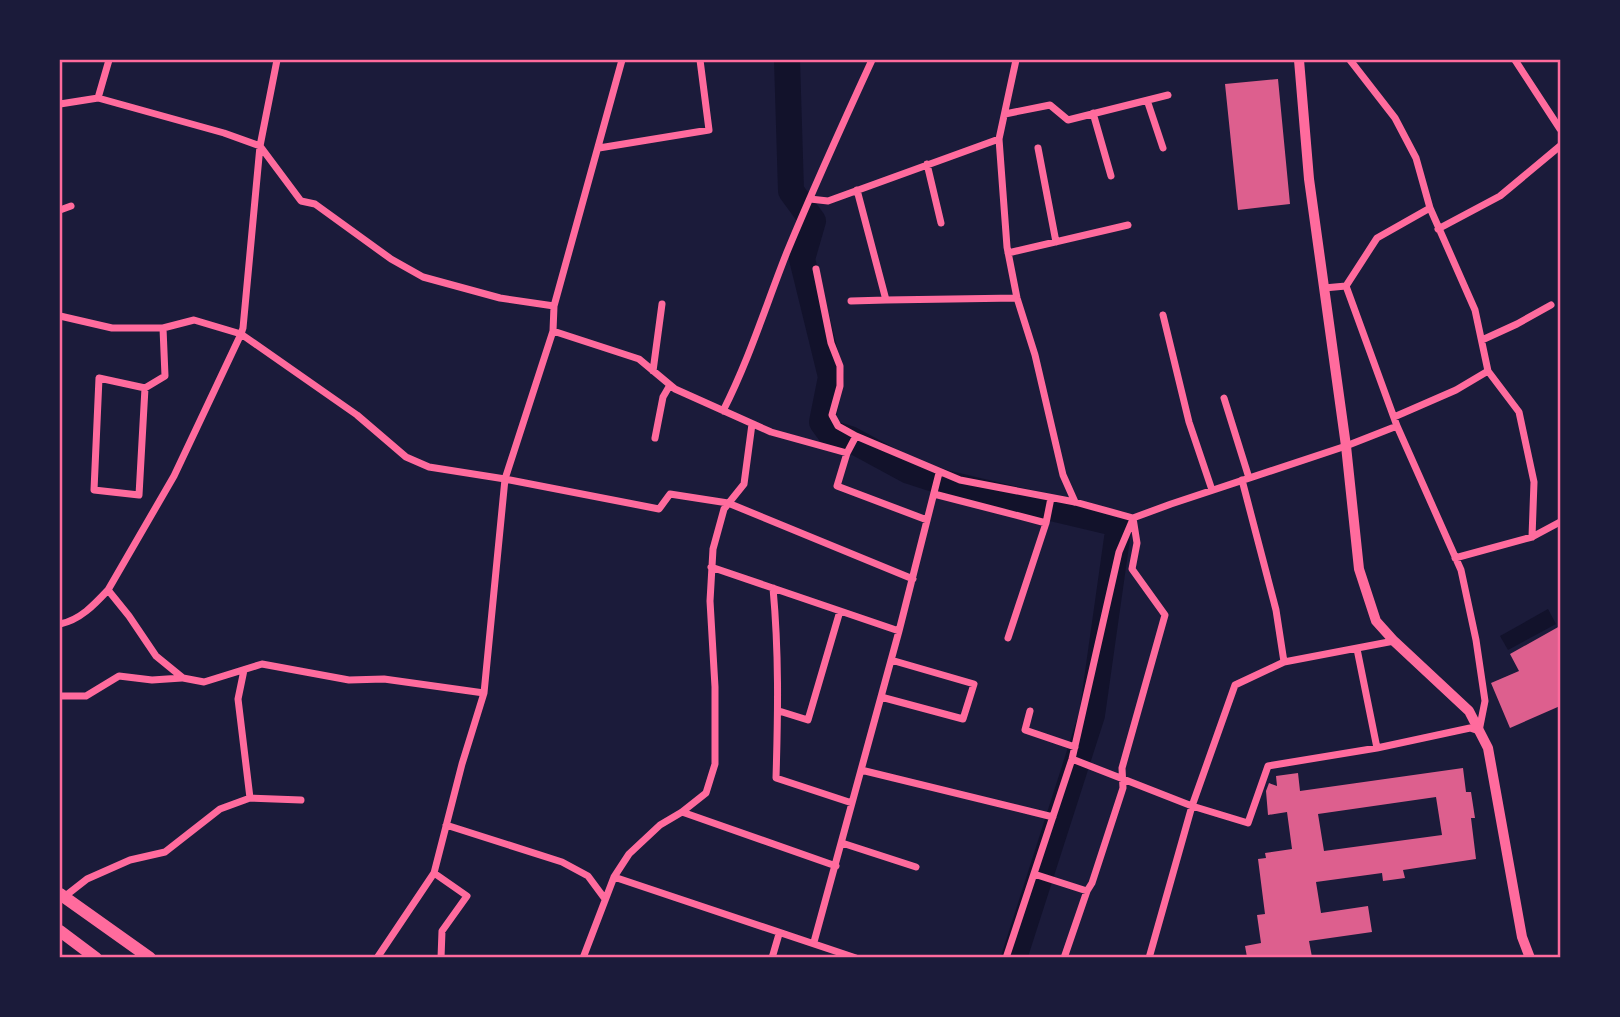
<svg xmlns="http://www.w3.org/2000/svg" width="1620" height="1017" font-family="Figtree,sans-serif">
<rect width="100%" height="100%" fill="#1b1b3a"/>
<!-- water -->
<path fill="#12122b" d="M1548,609L1556,624L1508,650L1500,636Z"/>
<g fill="none" stroke-linecap="round" stroke-linejoin="round">
<!-- river -->
<path stroke="#12122b" stroke-width="26" d="M787,60L791,191L813,221L802,259L831,377L822,422L830,433L850,439L909,471L949,484L1119,524L1092,715L1014,958"/>
</g>
<!-- building -->
<path fill="#dd5f8e" fill-rule="evenodd" d="M1278,79L1290,204L1238,210L1225,84Z
M1560,626V706L1510,728L1491,683L1519,671L1510,654Z
M1463,768L1466,792H1471L1475,818H1471L1476,859L1403,870L1405,878L1383,881L1382,873L1316,882L1321,913L1368,906L1372,932L1309,941L1312,957H1247L1245,946L1261,943L1257,915L1265,914L1258,859L1266,858L1265,853L1292,849L1287,812L1268,815L1266,791L1269,783L1277,786L1276,776L1298,773L1300,791ZM1436,797L1442,835L1324,851L1318,814Z"/>
<g fill="none" stroke-linecap="round" stroke-linejoin="round">
<!-- minor -->
<path stroke="#ff6b9d" stroke-width="7" d="M1016,60L999,139L1007,247L1017,298L1035,355L1063,475L1075,502
M1350,60L1395,118L1416,158L1430,208
M1515,60L1560,129
M98,98L109,60
M1147,100L1163,148
M60,104L98,98L224,133L260,146L301,201L315,204L391,259L423,277L500,298L554,306
M1093,113L1111,176
M1005,114L1050,105L1068,120L1168,95
M599,148L709,130L700,60
M1038,148L1056,242
M927,164L941,223
M857,190L886,300L1017,298
M810,199L828,201L999,139
M60,210L71,206
M1438,229L1500,196L1560,146
M1008,253L1128,225
M816,269L831,343L840,366V386L832,415L838,426L856,436
M1346,286L1397,426
M1324,288L1346,286L1377,238L1430,208L1475,310L1488,371L1519,412L1534,482L1532,537
M851,301L886,300
M1163,315L1189,422L1212,490
M60,316L112,328H163L194,320L241,334L357,415L406,457L429,467L505,479L659,509L670,494L728,503L913,579
M553,331L639,359L675,389L771,432L847,453L856,436L960,480L1075,502L1133,518L1171,504L1346,446L1397,426L1461,570L1476,640L1485,701L1479,731L1470,728L1377,748L1268,766L1248,823L1192,806L1072,759
M1482,340L1517,324L1551,305
M653,371L662,304
M145,388L99,378L94,490L139,495L145,388L165,376L163,328
M1224,398L1249,478
M723,411C749,360 766,305 787,252C814,187 843,123 872,60
M1394,417L1456,390L1488,371
M655,438L663,397L670,385
M847,453L837,486L927,520
M1242,480L1276,610L1284,662
M934,494L1046,523L1008,638
M1046,523L1051,498
M1455,558L1532,537L1560,522
M711,567L899,631
M773,588C779,654 778,712 776,778L852,803
M108,590L129,616L156,656L183,678L204,682L262,664L349,680L384,679L484,693
M60,624C80,620 94,605 108,590L174,476L241,334L243,328L260,146L277,60
M1357,649L1377,748
M244,670L238,699L250,798L301,800
M60,696H86L119,676L152,680L182,678
M881,697L963,719L974,684L891,660
M779,711L808,720L840,611
M1030,711L1025,730L1075,747
M861,770L1053,817
M682,812L836,866
M446,825L562,862L588,876L605,899
M842,843L916,867
M434,873L467,896L442,931L441,958
M1034,874L1087,891
M614,877L856,958
M64,897L87,879L130,860L165,852L220,809L250,798
M814,942L899,631L939,473
M377,958L434,873L462,764L484,693L505,479L553,331L554,306L622,60
M583,958L614,877L629,854L660,825L682,812L706,793L715,764V687L710,601L713,549L724,509L744,484L752,424
M772,958L779,934
M1006,958L1072,759L1119,552L1133,519
M1064,958L1087,891L1092,883L1123,788L1122,768L1165,615L1132,569L1137,543L1133,518
M1149,958L1192,806L1235,685L1284,662L1394,641"/>
<!-- secondary -->
<path stroke="#ff6b9d" stroke-width="10" d="M1299,60L1309,179L1346,446L1359,569L1376,621L1394,641L1469,711L1488,748L1522,937L1530,958"/>
<!-- trunk -->
<path stroke="#ff6b9d" stroke-width="12" d="M60,894L150,958
M60,931L96,958"/>
</g>
<!-- border -->
<rect width="1620" height="1017" fill="none" stroke="#1b1b3a" stroke-width="122"/>
<rect x="61" y="61" width="1498" height="895" fill="none" stroke="#ff6b9d" stroke-width="2.5"/>
</svg>
